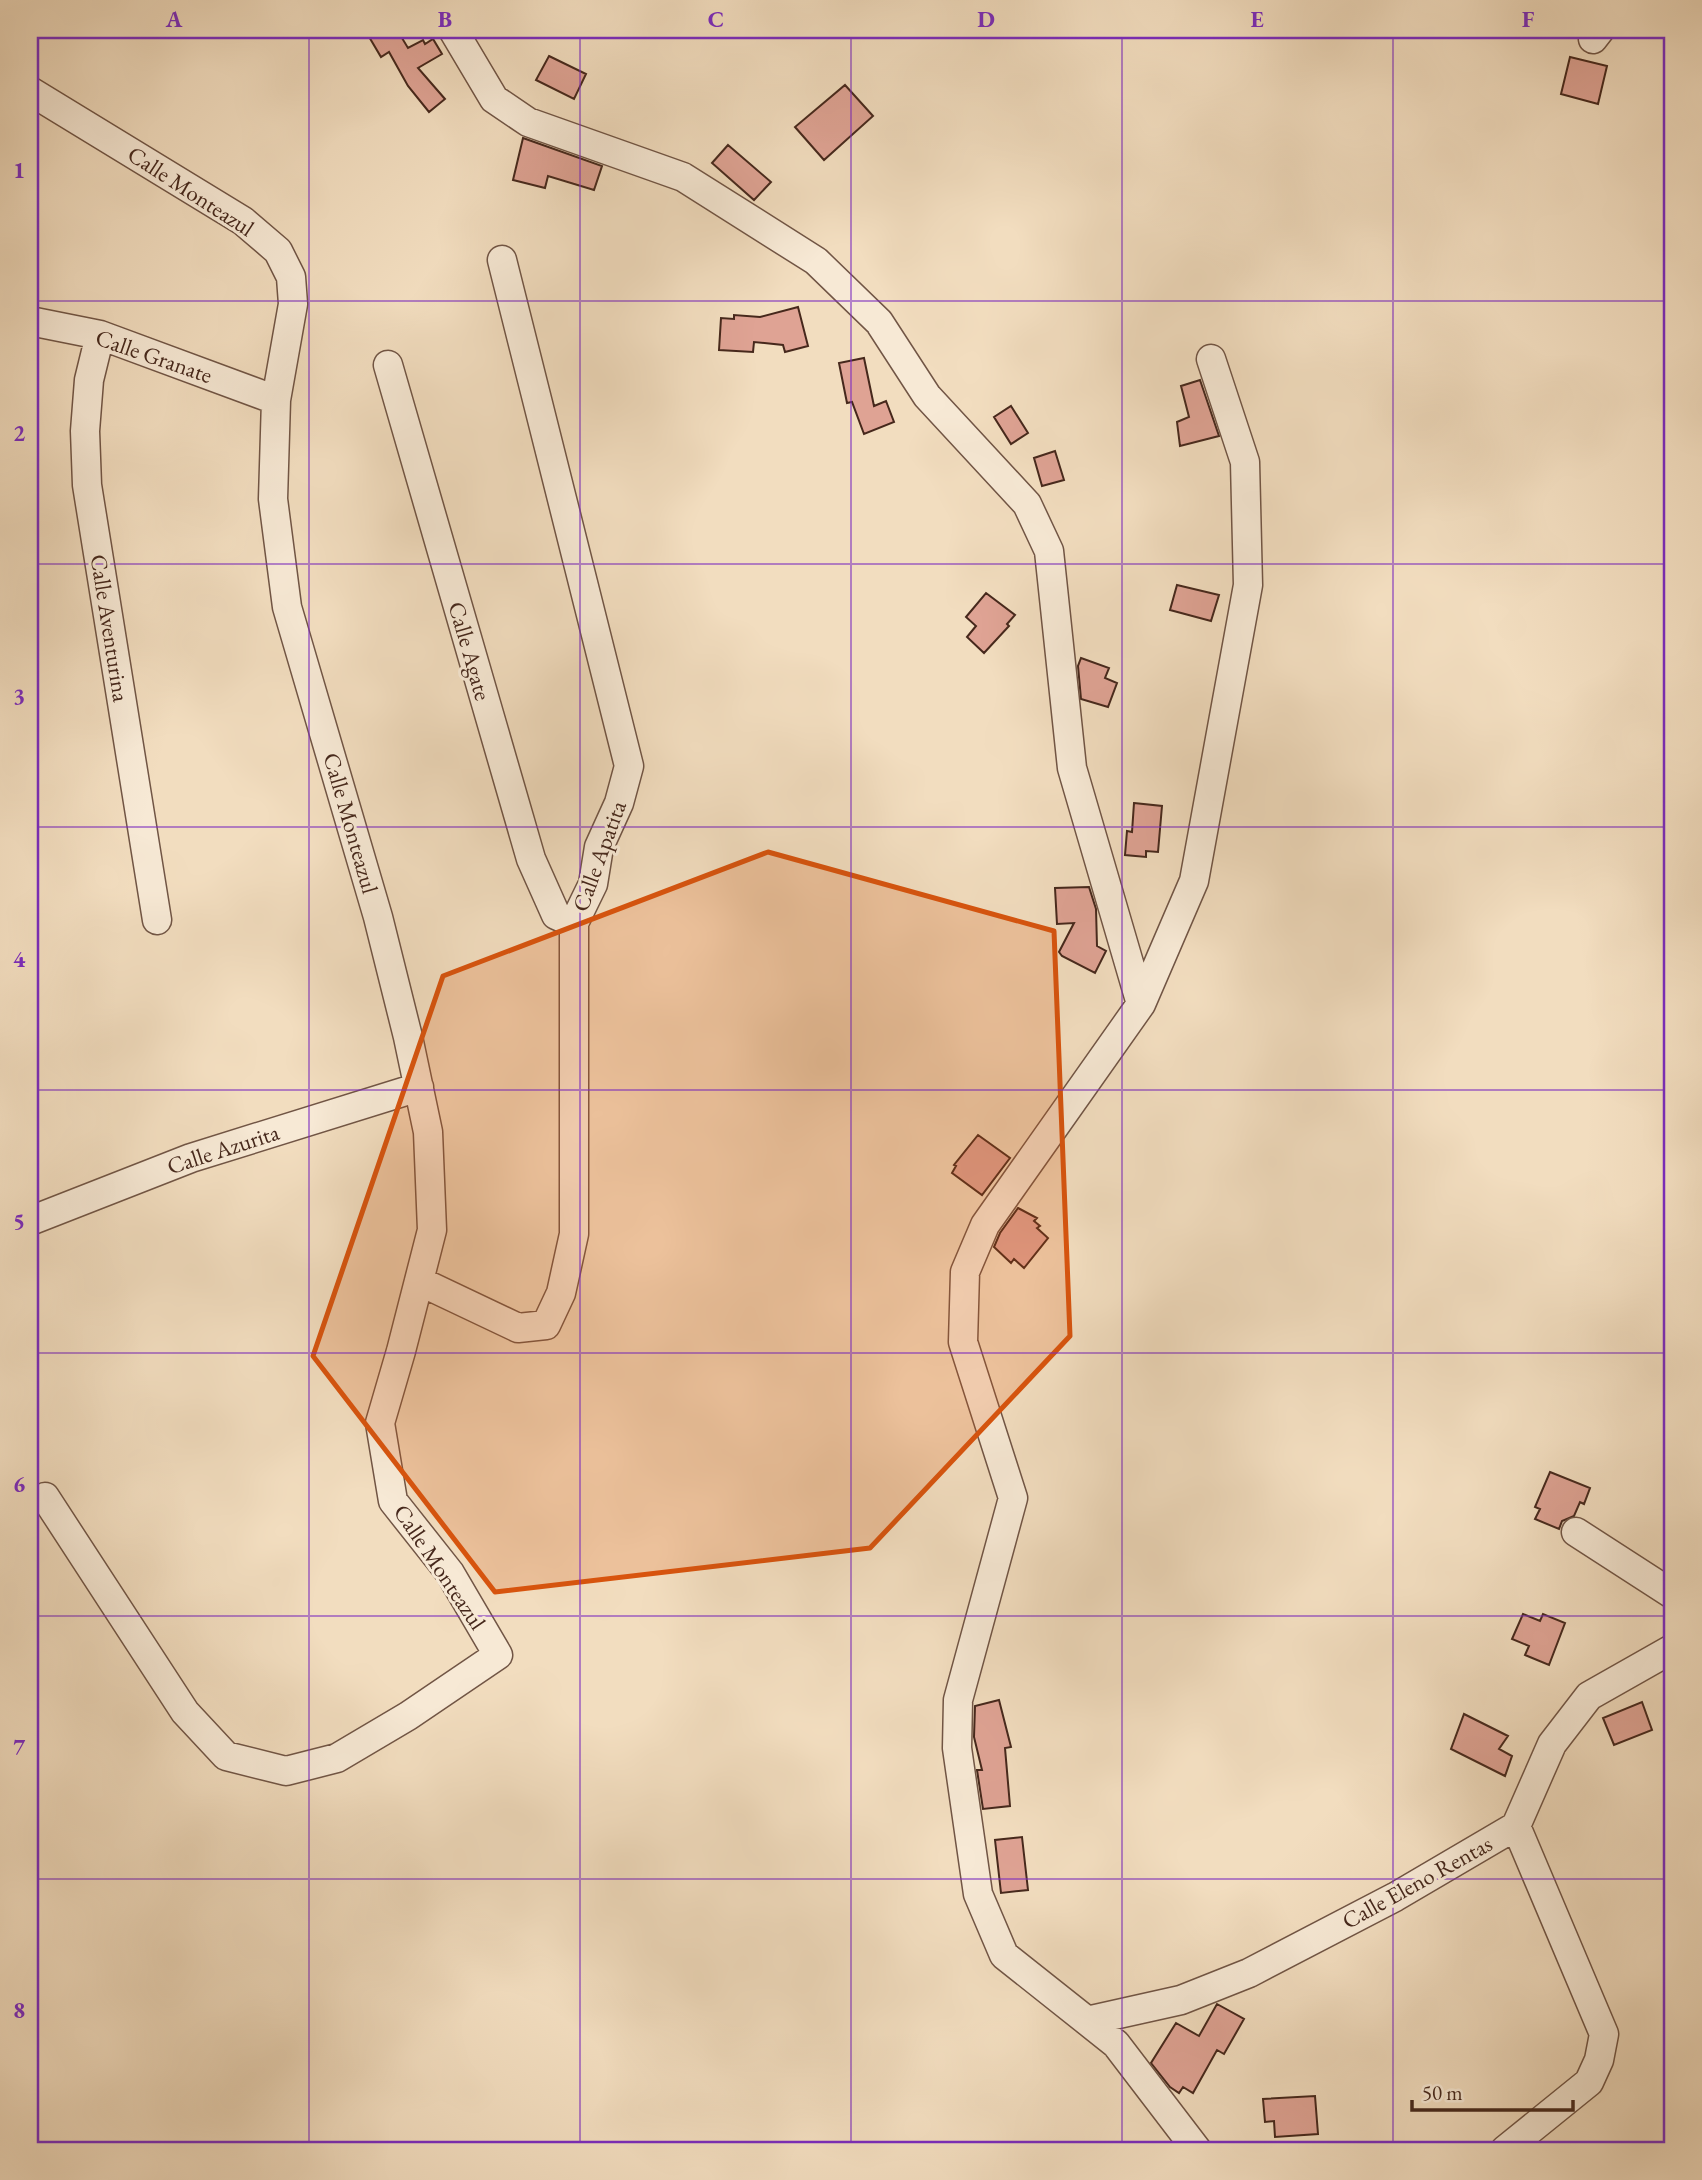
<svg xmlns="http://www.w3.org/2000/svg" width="1702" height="2180" font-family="'EB Garamond',serif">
<rect width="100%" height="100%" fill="#f2ddbf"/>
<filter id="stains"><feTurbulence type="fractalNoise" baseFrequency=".00286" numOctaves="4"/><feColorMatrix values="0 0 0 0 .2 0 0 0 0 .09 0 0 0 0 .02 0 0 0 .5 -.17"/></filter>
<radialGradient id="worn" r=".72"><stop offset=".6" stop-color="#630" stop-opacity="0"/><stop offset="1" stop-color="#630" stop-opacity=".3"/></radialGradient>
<!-- building -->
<path fill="#dfa394" stroke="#46281c" stroke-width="2" d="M365,30H388L392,37L399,33L408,48L423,40L425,44L433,39L442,54L418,68L445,99L429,112L408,86L389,52L381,57Z
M549,56L586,74L574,99L536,80Z
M1570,57L1607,66L1598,104L1561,94Z
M845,85L873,116L824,160L795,127Z
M523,138L602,166L594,190L548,176L545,188L513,180Z
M728,145L771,182L754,200L712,163Z
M798,307L808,346L785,352L783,345L754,342L753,352L719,350L721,318L734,319V315L760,317Z
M864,358L874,406L886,401L894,422L864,434L852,402L847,403L839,363Z
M1200,380L1219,436L1180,446L1177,422L1189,417L1181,386Z
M1011,406L1028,433L1011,444L994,417Z
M1055,451L1064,480L1042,486L1034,458Z
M1177,585L1219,595L1211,621L1170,610Z
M986,593L1015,615L1007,624L1009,626L984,653L967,637L976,626L966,617Z
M1081,658L1109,668L1105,678L1117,683L1108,707L1081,699L1078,666Z
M1134,803L1162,806L1158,852L1146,851V857L1125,855L1127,831L1132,832Z
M1089,887L1096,909L1097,946L1106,951L1095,973L1062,956L1059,952L1074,923L1057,924L1055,888Z
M978,1135L1010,1158L982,1195L952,1173L956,1166L954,1165Z
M1018,1208L1037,1218L1034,1221L1040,1226L1037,1228L1048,1238L1024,1268L1014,1259L1011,1263L994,1247L1000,1233Z
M1550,1472L1590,1488L1584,1504L1580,1502L1574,1516L1562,1521L1559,1529L1535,1519L1540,1509L1535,1507Z
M1523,1614L1540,1621L1543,1614L1565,1623L1549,1665L1525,1655L1529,1646L1512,1639Z
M999,1700L1011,1747L1005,1748L1010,1806L983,1809L977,1770H982L974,1737L975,1706Z
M1642,1702L1652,1730L1614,1745L1603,1718Z
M1464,1714L1508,1736L1499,1749L1512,1756L1505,1776L1451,1749Z
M1022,1837L1028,1890L1001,1893L995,1840Z
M1217,2004L1244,2019L1224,2054L1217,2050L1193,2093L1183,2087L1179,2093L1170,2087L1151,2063L1176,2023L1199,2036Z
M1315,2096L1318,2134L1275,2137L1274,2121L1265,2122L1263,2099Z"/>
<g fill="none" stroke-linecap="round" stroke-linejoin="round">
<defs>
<path id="minor" d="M453,30L494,99L528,122L683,177L816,261L879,322L927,396L1027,504L1049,551L1072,768L1141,1004L985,1225L965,1272L963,1342L1013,1498L958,1700L957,1748L978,1894L1004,1955L1116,2044L1197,2150
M1593,39L1600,30
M30,91L243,221L278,251L291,277L293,304L276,400L273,499L287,607L378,917L408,1037L428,1132L432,1230L401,1351L380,1423L393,1501L450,1573L498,1655L408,1716L337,1758L286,1771L226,1756L185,1712L45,1497
M30,321L100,335L276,400
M100,335L89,380L85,431L87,485L157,920
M388,365L531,859L556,915L574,923
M1141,1004L1194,881L1248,585L1245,462L1211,359
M30,1221L191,1158L419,1087
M419,1281L518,1328L546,1325L561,1293L574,1234V923L593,884L599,847L619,803L629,766L502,260
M1576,1532L1672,1594
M1087,2021L1181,2000L1249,1973L1395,1897L1516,1826L1552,1744L1589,1696L1672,1649
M1505,2150L1589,2082L1599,2060L1604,2034L1516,1826"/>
</defs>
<!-- minor casing -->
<use href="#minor" stroke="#715545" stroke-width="31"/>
<!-- minor -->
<use href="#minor" stroke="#f7e9d5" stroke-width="28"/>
</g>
<!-- marked area -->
<path fill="#d8540e" fill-opacity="0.2" stroke="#d8540e" stroke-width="5" stroke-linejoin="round" d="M768,852L1054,931L1070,1336L870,1548L495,1592L313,1356L443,976Z"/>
<!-- grid -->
<path fill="none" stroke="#7b2cbf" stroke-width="2" stroke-opacity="0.55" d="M309,30V2150M580,30V2150M851,30V2150M1122,30V2150M1393,30V2150M30,301H1672M30,564H1672M30,827H1672M30,1090H1672M30,1353H1672M30,1616H1672M30,1879H1672"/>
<g text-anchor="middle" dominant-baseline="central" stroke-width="6" stroke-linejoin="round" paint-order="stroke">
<!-- street labels -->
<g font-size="23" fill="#46281c" stroke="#f7e9d5">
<text transform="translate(191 191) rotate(33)">Calle Monteazul</text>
<text transform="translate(154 356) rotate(19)">Calle Granate</text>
<text transform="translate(110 628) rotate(81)">Calle Aventurina</text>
<text transform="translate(470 651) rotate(74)">Calle Agate</text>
<text transform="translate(351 823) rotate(74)">Calle Monteazul</text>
<text transform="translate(599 856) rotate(-70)">Calle Apatita</text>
<text transform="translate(223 1149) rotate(-18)">Calle Azurita</text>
<text transform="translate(440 1567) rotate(56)">Calle Monteazul</text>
<text transform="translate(1417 1882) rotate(-29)">Calle Eleno Rentas</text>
</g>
</g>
<!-- margin -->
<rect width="1702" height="2180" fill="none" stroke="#f2ddbf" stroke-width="77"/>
<!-- scale -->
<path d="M1412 2100v10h161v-10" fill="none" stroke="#46281c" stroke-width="3.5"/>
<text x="1422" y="2100" font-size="21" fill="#46281c" stroke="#f7e9d5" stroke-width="5" paint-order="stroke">50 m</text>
<rect x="38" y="38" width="1626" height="2104" fill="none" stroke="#7b2cbf" stroke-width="2.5"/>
<g font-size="23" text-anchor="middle" font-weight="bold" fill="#7b2cbf">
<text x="174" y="27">A</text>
<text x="445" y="27">B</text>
<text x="716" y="27">C</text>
<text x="986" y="27">D</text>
<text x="1257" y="27">E</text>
<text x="1528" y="27">F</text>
<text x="19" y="178">1</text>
<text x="19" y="441">2</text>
<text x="19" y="704">3</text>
<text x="19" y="967">4</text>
<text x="19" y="1229">5</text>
<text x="19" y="1492">6</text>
<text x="19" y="1755">7</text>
<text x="19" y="2018">8</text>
</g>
<rect width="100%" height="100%" filter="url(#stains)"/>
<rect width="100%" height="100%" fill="url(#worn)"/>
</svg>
